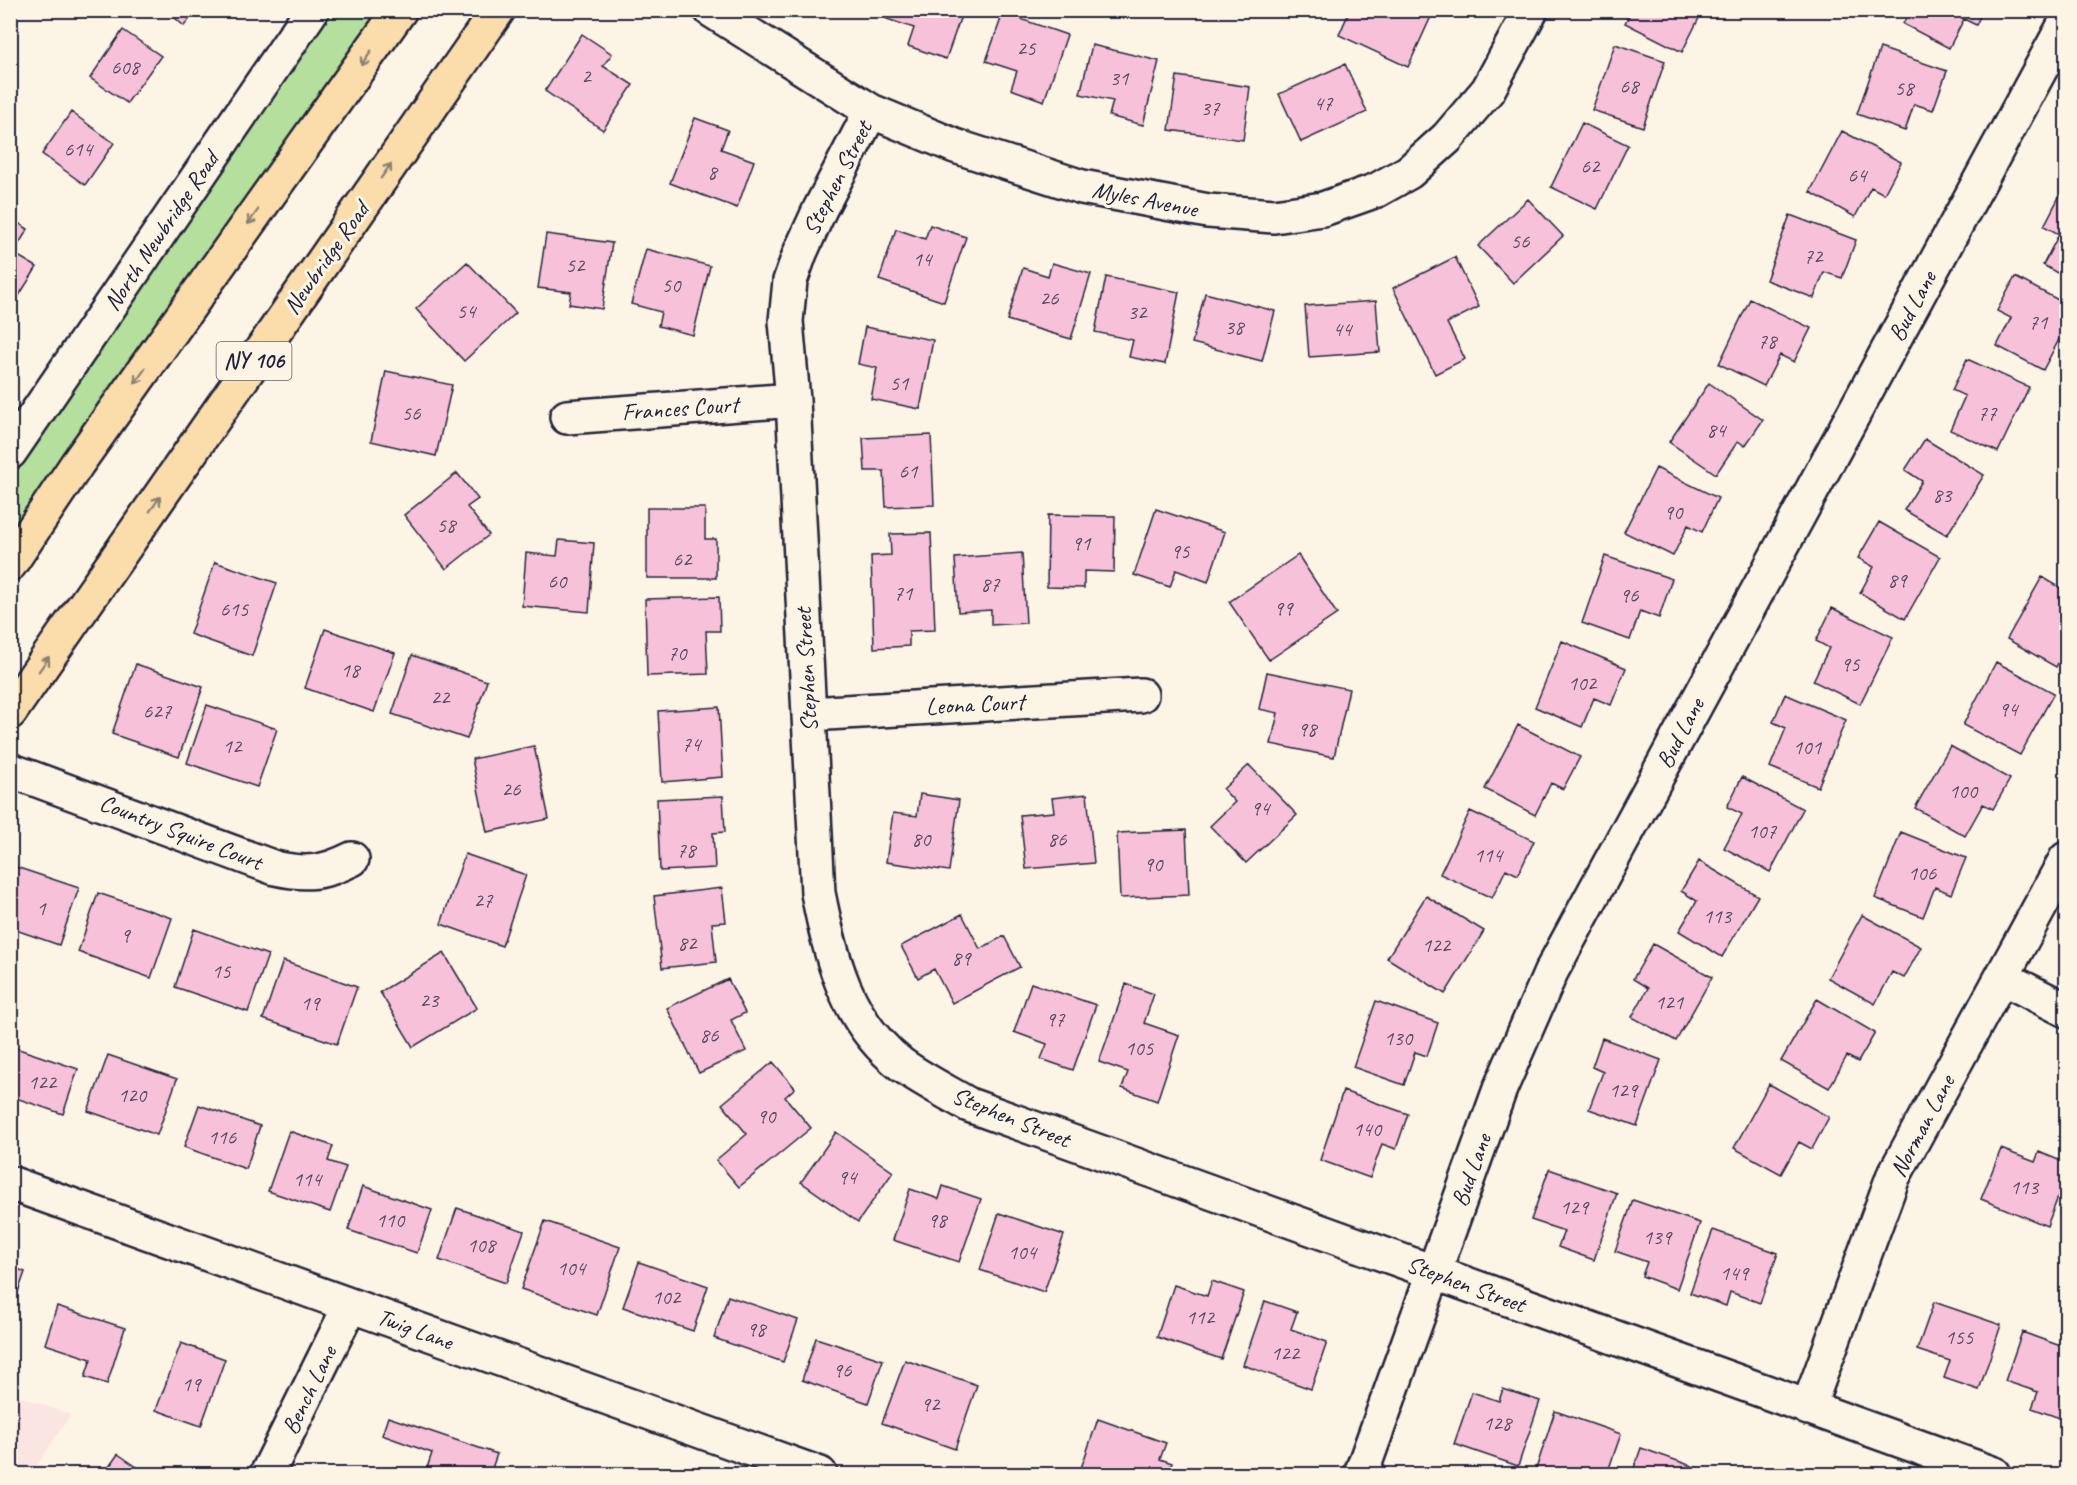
<svg xmlns="http://www.w3.org/2000/svg" width="2077" height="1485" font-family="Caveat,sans-serif">
<rect width="100%" height="100%" fill="#fcf5e5"/>
<filter id="ink" filterUnits="userSpaceOnUse"><feTurbulence type="fractalNoise" baseFrequency=".0167" numOctaves="2"/><feDisplacementMap in="SourceGraphic" scale="12" xChannelSelector="R" yChannelSelector="G"/><feConvolveMatrix kernelMatrix="1 2 1 2 8 2 1 2 1" color-interpolation-filters="sRGB"/></filter>
<g filter="url(#ink)">
<!-- built -->
<path fill="#fbe5e2" d="M11,1393L71,1415L31,1474H11Z"/>
<!-- green -->
<path fill="#b5df9c" stroke="#6c806c" stroke-width="1.5" d="M324,11H393L11,555V473Z"/>
<!-- building -->
<path fill="#f8c1da" stroke="#22223b" stroke-width="1.5" d="M166,10H197L184,26Z
M890,10H963L946,59L908,46L914,28L887,19Z
M1350,10H1434L1408,67L1339,35Z
M1632,10H1703L1682,52L1625,23Z
M1898,10H1983L1976,25L1964,19L1949,48L1903,24L1907,16Z
M1003,13L1067,35L1044,101L1011,89L1017,71L986,61Z
M123,30L161,56L127,103L90,78Z
M582,34L612,54L603,66L633,85L603,130L545,91Z
M1615,44L1665,61L1643,127L1592,110Z
M1092,45L1159,61L1143,125L1109,116L1113,101L1080,94Z
M1880,48L1947,71L1933,110L1914,104L1905,131L1857,114Z
M1345,64L1367,112L1301,142L1279,94Z
M1177,76L1250,87L1243,140L1169,130Z
M71,112L114,143L85,185L42,154Z
M695,118L728,130L721,149L754,161L737,208L670,183Z
M1582,123L1628,145L1597,209L1551,187Z
M1842,131L1901,162L1884,194L1871,187L1855,217L1810,192Z
M2061,193L2066,196V278L2043,265L2059,234L2044,226Z
M1528,199L1563,236L1513,283L1478,246Z
M1790,215L1856,240L1842,278L1824,272L1814,298L1766,280Z
M10,218L28,229L13,253L37,267L10,310Z
M930,225L966,237L944,302L879,280L896,229L925,239Z
M546,234L612,243L602,309L569,304L571,292L538,288Z
M646,249L710,266L693,335L658,326L661,312L631,304Z
M1455,257L1479,307L1447,323L1465,359L1435,374L1393,288Z
M467,262L516,313L464,361L416,309Z
M1052,263L1091,274L1071,339L1007,320L1023,268L1048,276Z
M1106,277L1179,292L1165,364L1129,357L1133,340L1095,332Z
M2015,277L2066,304V326L2043,370L1997,346L2011,318L1997,311Z
M1205,293L1275,311L1262,361L1192,343Z
M1750,299L1811,328L1794,362L1780,355L1764,386L1719,364Z
M1376,301L1380,352L1309,357L1305,306Z
M865,327L933,340L920,409L871,399L877,368L858,364Z
M1967,359L2029,387L1998,452L1950,430L1965,396L1952,390Z
M386,371L452,385L436,456L371,441Z
M1709,383L1763,420L1745,446L1738,441L1716,474L1669,442Z
M931,435L934,505L886,507L884,471H865L863,438Z
M1925,439L1984,475L1947,535L1904,510L1922,481L1905,470Z
M1656,468L1718,498L1702,532L1688,525L1673,556L1624,532Z
M457,473L478,499L467,507L489,535L446,569L404,515Z
M647,508H705V539H716V578H647Z
M1156,509L1225,532L1208,582L1176,570L1170,587L1134,575Z
M1048,515L1115,516L1114,572L1084,571V588L1047,587Z
M1879,522L1940,557L1905,619L1860,593L1874,567L1858,558Z
M931,533L935,630L909,631V646L874,648L871,556L891,555L890,534Z
M559,540L594,543L589,612L522,606L526,553L557,556Z
M1022,553L1026,623L991,625V610L958,612L955,558Z
M1298,555L1337,614L1269,660L1229,602Z
M1605,556L1672,579L1659,618L1640,611L1630,640L1582,623Z
M215,562L277,583L252,656L190,634Z
M2042,577L2066,591V648L2056,667L2007,639Z
M719,597L720,631H706L708,674L647,676L645,599Z
M1832,608L1893,637L1860,704L1813,681L1829,648L1816,641Z
M325,629L395,653L374,712L305,688Z
M1562,641L1626,668L1611,705L1594,698L1582,727L1535,707Z
M412,655L487,681L467,739L392,714Z
M1996,662L2054,693L2020,755L1963,725Z
M136,664L203,687L179,757L112,734Z
M1267,672L1349,689L1334,757L1271,744L1278,713L1259,709Z
M1785,694L1846,720L1818,787L1770,767L1786,728L1773,722Z
M207,705L277,729L257,787L187,763Z
M719,707L723,777L662,782L658,711Z
M1518,725L1580,757L1563,789L1551,783L1535,815L1485,789Z
M534,746L549,819L487,832L472,759Z
M1950,746L2010,779L1993,809L1983,804L1965,836L1915,808Z
M1249,765L1297,815L1246,863L1210,826L1235,802L1223,789Z
M1742,777L1803,809L1770,872L1724,848L1742,814L1727,807Z
M920,794L959,800L949,871L886,862L893,813L917,816Z
M1087,794L1094,863L1026,869L1020,815L1054,812L1052,798Z
M723,796L725,832L713,833L715,868L660,871L657,799Z
M1470,811L1534,841L1518,875L1506,869L1492,898L1440,874Z
M1186,830L1189,895L1120,898L1117,833Z
M1901,832L1966,858L1951,894L1935,887L1923,917L1875,898Z
M465,854L526,875L502,946L441,924Z
M1699,861L1758,896L1722,957L1679,931L1697,901L1681,891Z
M10,865L79,888L59,945L10,928Z
M722,888L726,922L712,923L716,962L662,968L654,896Z
M98,893L172,918L151,978L78,952Z
M1426,896L1484,931L1445,994L1387,958Z
M962,914L980,949L1004,936L1020,967L952,1003L934,969L918,978L901,946Z
M1862,915L1921,947L1904,978L1892,972L1875,1004L1828,978Z
M194,929L268,955L248,1012L175,987Z
M1653,944L1712,977L1676,1041L1632,1017L1648,988L1633,979Z
M444,953L477,1008L413,1047L380,992Z
M283,961L357,987L337,1044L263,1019Z
M728,979L745,1013L731,1020L746,1051L699,1073L667,1008Z
M1031,983L1096,1005L1073,1070L1041,1059L1047,1044L1014,1032Z
M1126,984L1154,994L1144,1023L1179,1035L1157,1101L1122,1088L1128,1072L1099,1062Z
M1817,999L1875,1033L1858,1062L1847,1056L1829,1088L1781,1061Z
M1376,1001L1438,1023L1427,1056L1415,1052L1404,1085L1353,1067Z
M1602,1038L1661,1060L1637,1126L1589,1109L1603,1072L1592,1067Z
M10,1046L78,1069L63,1114L10,1096Z
M108,1055L177,1079L157,1135L88,1111Z
M773,1062L795,1088L785,1097L811,1128L739,1187L716,1160L747,1134L722,1104Z
M1769,1084L1829,1117L1812,1149L1799,1142L1781,1174L1734,1148Z
M1343,1091L1408,1114L1396,1149L1382,1144L1370,1178L1320,1160Z
M199,1105L260,1126L246,1169L184,1147Z
M289,1131L333,1146L328,1161L346,1167L330,1212L268,1191Z
M836,1132L893,1172L858,1222L801,1182Z
M2001,1149L2035,1162L2039,1152L2066,1163V1176L2047,1226L1981,1199Z
M1549,1169L1617,1193L1594,1260L1558,1247L1564,1231L1531,1220Z
M363,1186L432,1210L417,1253L348,1230Z
M943,1186L981,1199L959,1262L893,1240L910,1189L939,1199Z
M1633,1200L1700,1223L1677,1289L1642,1276L1647,1262L1615,1251Z
M457,1208L524,1231L506,1283L439,1260Z
M999,1213L1064,1235L1044,1292L980,1270Z
M545,1221L620,1247L597,1315L521,1289Z
M1713,1230L1778,1253L1760,1303L1730,1292L1726,1306L1690,1293Z
M639,1262L708,1286L693,1331L623,1307Z
M10,1266L25,1272L10,1315Z
M1212,1281L1244,1292L1221,1359L1157,1337L1174,1285L1207,1296Z
M728,1296L798,1320L783,1362L714,1338Z
M1265,1301L1297,1312L1291,1329L1327,1342L1311,1389L1243,1365Z
M1934,1302L2001,1325L1979,1390L1944,1378L1950,1361L1917,1350Z
M57,1306L125,1328L107,1384L85,1377L91,1359L45,1344Z
M2022,1332L2066,1348L2065,1420L2032,1408L2038,1392L2005,1381Z
M816,1338L883,1360L868,1403L802,1380Z
M181,1343L225,1359L201,1426L156,1410Z
M905,1360L977,1385L955,1449L882,1423Z
M1503,1389L1540,1401L1518,1466L1454,1444L1472,1392L1499,1401Z
M1555,1411L1621,1434L1607,1474H1543L1535,1472Z
M388,1417L497,1454L490,1474H425L432,1453L382,1435Z
M1098,1419L1166,1443L1160,1459L1172,1463L1168,1474H1079Z
M1641,1448L1712,1473L1711,1474H1632Z
M118,1454L147,1474H104Z"/>
<g fill="none" stroke-linecap="round" stroke-linejoin="round">
<defs>
<path id="street" d="M711,10L871,111L955,146L1082,187L1208,211L1274,216L1323,209L1377,190L1409,172L1447,138L1488,90L1531,10
M871,111L820,209L800,253L790,281L786,321L793,400L818,893C831,958 846,1022 902,1065C923,1080 947,1092 969,1105L1994,1474
M567,417L793,400
M10,452L312,10
M809,714L1141,695
M10,770L275,868C306,875 324,873 352,859
M2003,978L2066,1010
M10,1183L820,1474
M1808,1408L1893,1177L2066,859
M267,1474L350,1306
M1361,1474L1500,1089L1551,972L2066,22"/>
<path id="primary" d="M10,564L77,464L400,10
M10,712L498,10"/>
</defs>
<!-- street casing -->
<use href="#street" stroke="#22223b" stroke-width="38"/>
<!-- primary casing -->
<use href="#primary" stroke="#22223b" stroke-width="38"/>
<!-- street -->
<use href="#street" stroke="#fcf5e5" stroke-width="33"/>
<!-- primary -->
<use href="#primary" stroke="#faddab" stroke-width="33"/>
</g>
<!-- one-way arrows -->
<defs><path id="oneway-shaft" d="M-6 0H5M1.5-3L5.5 0L1.5 3" fill="none" stroke-width="1.6" stroke-linecap="round" stroke-linejoin="round" transform="scale(1.5)"/></defs>
<g stroke="#8e8073">
<use href="#oneway-shaft" transform="translate(366 58) rotate(125)"/>
<use href="#oneway-shaft" transform="translate(386 171) rotate(-55)"/>
<use href="#oneway-shaft" transform="translate(253 217) rotate(125)"/>
<use href="#oneway-shaft" transform="translate(140 376) rotate(125)"/>
<use href="#oneway-shaft" transform="translate(155 504) rotate(-55)"/>
<use href="#oneway-shaft" transform="translate(44 664) rotate(-55)"/>
</g>
</g>
<g text-anchor="middle" dominant-baseline="central" stroke-width="6" stroke-linejoin="round" paint-order="stroke">
<!-- number labels -->
<g font-size="21" fill="#584a63">
<text x="1026" y="48">25</text>
<text x="125" y="67">608</text>
<text x="586" y="76">2</text>
<text x="1119" y="78">31</text>
<text x="1629" y="86">68</text>
<text x="1904" y="88">58</text>
<text x="1323" y="103">47</text>
<text x="1210" y="108">37</text>
<text x="78" y="149">614</text>
<text x="1590" y="166">62</text>
<text x="712" y="172">8</text>
<text x="1857" y="175">64</text>
<text x="1520" y="241">56</text>
<text x="1813" y="256">72</text>
<text x="922" y="259">14</text>
<text x="575" y="265">52</text>
<text x="671" y="285">50</text>
<text x="1049" y="298">26</text>
<text x="466" y="311">54</text>
<text x="1137" y="312">32</text>
<text x="2038" y="322">71</text>
<text x="1234" y="327">38</text>
<text x="1342" y="329">44</text>
<text x="1767" y="341">78</text>
<text x="899" y="383">51</text>
<text x="411" y="413">56</text>
<text x="1987" y="413">77</text>
<text x="1716" y="430">84</text>
<text x="908" y="471">61</text>
<text x="1942" y="495">83</text>
<text x="1673" y="512">90</text>
<text x="446" y="525">58</text>
<text x="1081" y="543">91</text>
<text x="1180" y="551">95</text>
<text x="682" y="559">62</text>
<text x="1897" y="580">89</text>
<text x="557" y="581">60</text>
<text x="990" y="584">87</text>
<text x="903" y="593">71</text>
<text x="1629" y="595">96</text>
<text x="1283" y="608">99</text>
<text x="234" y="609">615</text>
<text x="677" y="653">70</text>
<text x="1850" y="664">95</text>
<text x="350" y="670">18</text>
<text x="1582" y="683">102</text>
<text x="440" y="697">22</text>
<text x="2008" y="709">94</text>
<text x="157" y="711">627</text>
<text x="1307" y="729">98</text>
<text x="691" y="744">74</text>
<text x="232" y="746">12</text>
<text x="1807" y="747">101</text>
<text x="511" y="789">26</text>
<text x="1963" y="791">100</text>
<text x="1260" y="808">94</text>
<text x="1762" y="831">107</text>
<text x="921" y="839">80</text>
<text x="1057" y="839">86</text>
<text x="686" y="850">78</text>
<text x="1488" y="855">114</text>
<text x="1153" y="864">90</text>
<text x="1922" y="873">106</text>
<text x="483" y="900">27</text>
<text x="41" y="908">1</text>
<text x="1717" y="916">113</text>
<text x="125" y="935">9</text>
<text x="687" y="943">82</text>
<text x="1436" y="945">122</text>
<text x="961" y="958">89</text>
<text x="221" y="971">15</text>
<text x="429" y="1000">23</text>
<text x="1669" y="1002">121</text>
<text x="310" y="1003">19</text>
<text x="1055" y="1019">97</text>
<text x="709" y="1035">86</text>
<text x="1398" y="1038">130</text>
<text x="1139" y="1048">105</text>
<text x="42" y="1082">122</text>
<text x="1623" y="1090">129</text>
<text x="132" y="1095">120</text>
<text x="766" y="1116">90</text>
<text x="1367" y="1129">140</text>
<text x="222" y="1137">116</text>
<text x="847" y="1177">94</text>
<text x="307" y="1179">114</text>
<text x="2024" y="1187">113</text>
<text x="1574" y="1207">129</text>
<text x="390" y="1220">110</text>
<text x="937" y="1220">98</text>
<text x="1657" y="1237">139</text>
<text x="481" y="1245">108</text>
<text x="1022" y="1252">104</text>
<text x="571" y="1268">104</text>
<text x="1734" y="1273">149</text>
<text x="666" y="1297">102</text>
<text x="1200" y="1317">112</text>
<text x="756" y="1329">98</text>
<text x="1959" y="1337">155</text>
<text x="1285" y="1353">122</text>
<text x="842" y="1370">96</text>
<text x="191" y="1384">19</text>
<text x="930" y="1404">92</text>
<text x="1497" y="1423">128</text>
</g>
<!-- shield labels -->
<rect fill="#fcf5e5" stroke="#63616e" stroke-width="1.5" x="216.5" y="342" width="75" height="38" rx="4.5"/>
<g font-size="22" font-weight="bold" fill="#22223b">
<text x="254" y="361">NY 106</text>
</g>
<!-- street labels -->
<g font-size="24" fill="#22223b" stroke="#fcf5e5">
<text transform="translate(837 178) rotate(-63)">Stephen Street</text>
<text transform="translate(1145 199) rotate(11)">Myles Avenue</text>
<text transform="translate(161 231) rotate(-56)">North Newbridge Road</text>
<text transform="translate(326 258) rotate(-55)">Newbridge Road</text>
<text transform="translate(1912 306) rotate(-62)">Bud Lane</text>
<text transform="translate(680 408) rotate(-4)">Frances Court</text>
<text transform="translate(806 670) rotate(-93)">Stephen Street</text>
<text transform="translate(975 704) rotate(-3)">Leona Court</text>
<text transform="translate(1680 733) rotate(-62)">Bud Lane</text>
<text transform="translate(181 832) rotate(21)">Country Squire Court</text>
<text transform="translate(1011 1117) rotate(22)">Stephen Street</text>
<text transform="translate(1922 1126) rotate(-62)">Norman Lane</text>
<text transform="translate(1471 1170) rotate(-70)">Bud Lane</text>
<text transform="translate(1466 1284) rotate(20)">Stephen Street</text>
<text transform="translate(415 1329) rotate(20)">Twig Lane</text>
<text transform="translate(309 1390) rotate(-64)">Bench Lane</text>
</g>
</g>
<!-- margin -->
<rect width="2077" height="1485" fill="none" stroke="#fcf5e5" stroke-width="36"/>
<rect x="18" y="18" width="2041" height="1449" fill="none" stroke="#22223b" stroke-width="2" filter="url(#ink)"/>
</svg>
